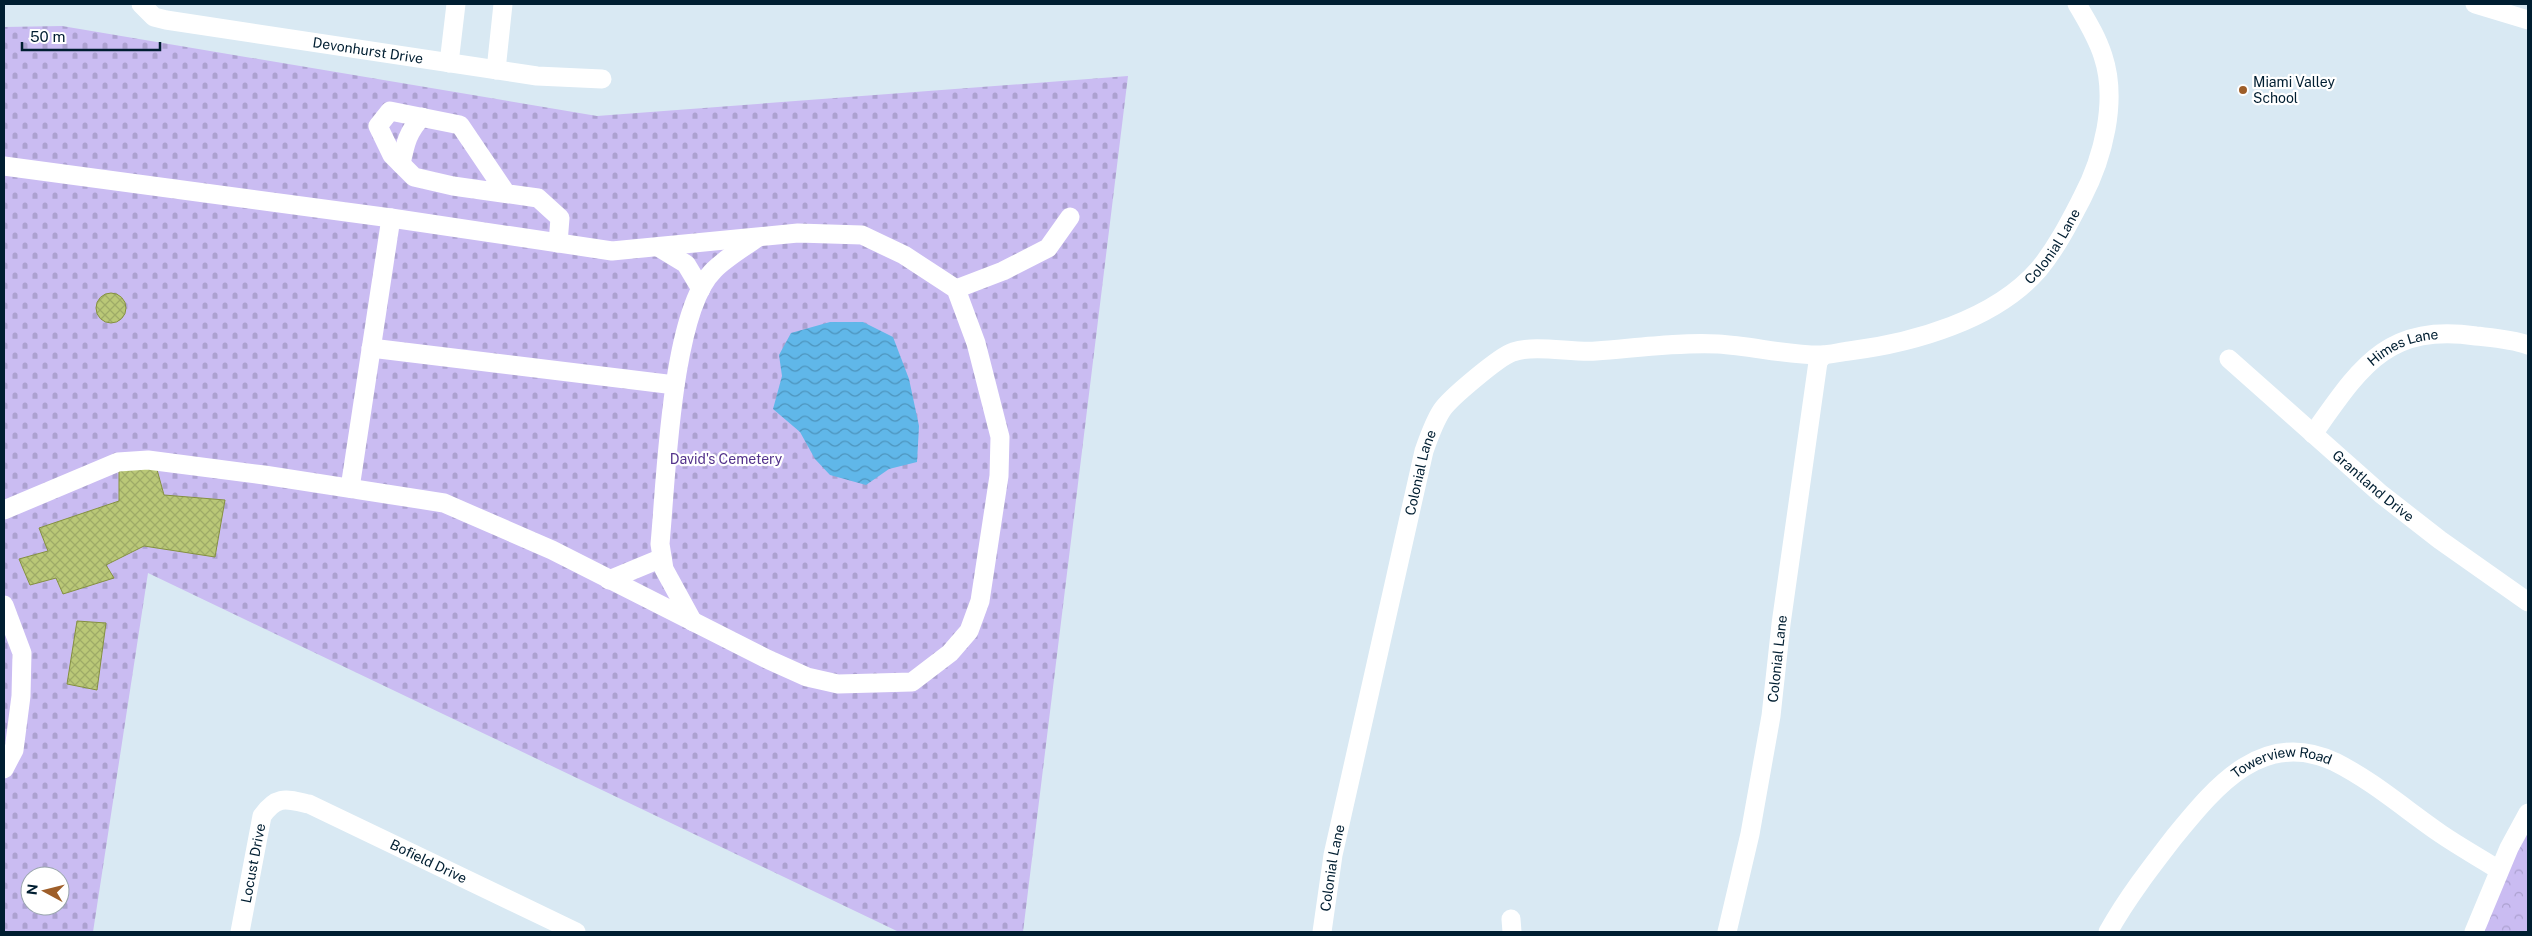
<svg xmlns="http://www.w3.org/2000/svg" width="2532" height="936" font-family="'Public Sans',sans-serif">
<defs>
<pattern id="cemetery-stones" width="16" height="16" patternUnits="userSpaceOnUse" patternTransform="scale(1.25)"><rect width="16" height="16" fill="#cabcf2"/><path d="M2 7V4a2 2 0 0 1 4 0v3zM10 15v-3a2 2 0 0 1 4 0v3z" fill="#aca1d0"/></pattern>
<pattern id="park-crowns" width="20" height="18" patternUnits="userSpaceOnUse" patternTransform="scale(1.25)"><rect width="20" height="18" fill="#cabcf2"/><path d="M2 6a3 3 0 1 1 6 0M12 15a3 3 0 1 1 6 0" fill="none" stroke="#aca1d0"/></pattern>
<pattern id="water-waves" width="16" height="10" patternUnits="userSpaceOnUse" patternTransform="scale(1.25)"><rect width="16" height="10" fill="#60b7e9"/><path d="M0 5q4-4 8 0t8 0" fill="none" stroke="#4d94bd"/></pattern>
<pattern id="building-cross-hatch" width="8" height="8" patternUnits="userSpaceOnUse" patternTransform="scale(1.25)"><rect width="8" height="8" fill="#bac877"/><path d="M0 0l8 8M0 8l8-8" fill="none" stroke="#9eab67"/></pattern>
</defs>
<rect width="100%" height="100%" fill="#d9e9f3"/>
<!-- cemetery -->
<path fill="url(#cemetery-stones)" fill-rule="evenodd" d="M62,26L597,116L1128,76L1023,932H899L148,573L93,932H4V27ZM30,876H60V906H30Z"/>
<!-- park -->
<path fill="url(#park-crowns)" d="M2528,830V932H2482L2497,892Z"/>
<!-- water -->
<path fill="url(#water-waves)" d="M830,322H863L893,337L909,379L919,426L917,462L889,469L866,485L830,475L815,459L800,432L773,409L782,376L779,355L791,333Z"/>
<!-- building -->
<path fill="url(#building-cross-hatch)" stroke="#849040" d="M96 308a15 15 0 1 1 30 0a15 15 0 1 1-30 0Z
M156,466L164,495L225,500L215,557L144,546L106,565L114,578L63,594L56,578L30,585L19,559L48,551L39,528L119,501V470Z
M77,621L106,623L97,690L67,684Z"/>
<g fill="none" stroke-linecap="round" stroke-linejoin="round">
<!-- minor -->
<g stroke="#fff" stroke-width="19">
<path id="s1" d="M141,4L154,17L166,20L537,76L602,79"/>
<path d="M2475,4L2528,20"/>
<path d="M449,63L456,4"/>
<path d="M496,70L503,4"/>
<path d="M401,164C405,144 408,131 422,117"/>
<path d="M4,166L391,218L612,251L798,233L862,235L904,255L956,289L976,343L1000,437L999,476L980,601L969,631L950,653L912,682L838,684L807,677L767,659L552,550L444,503L264,475L148,460L118,462L4,510"/>
<path d="M506,193L460,125L390,111L378,126L392,155L414,177L453,186L538,198L560,218L558,243"/>
<path d="M658,247L686,264L701,289"/>
<path d="M956,289L1003,271L1048,248L1070,217"/>
<path d="M371,348L675,385"/>
<path id="s2" d="M2229,359L2381,494L2440,540L2528,602"/>
<path id="s3" d="M2313,434C2360,368 2386,323 2476,336C2494,338 2511,339 2528,345"/>
<path d="M350,488L391,218"/>
<path d="M609,580L662,558"/>
<path d="M4,605L22,653L21,696L14,750L4,769"/>
<path d="M693,622L664,569L660,544C666,482 671,311 714,270C726,258 743,248 757,238"/>
<path d="M1511,919L1512,932"/>
<path id="s4" d="M240,932L262,816C277,795 286,799 309,804L576,932"/>
<path id="s5" d="M1322,932L1333,855L1424,451C1429,437 1434,422 1442,410C1450,398 1500,356 1513,352C1536,344 1571,353 1596,351C1636,348 1678,342 1718,344C1752,346 1786,355 1820,355C1829,355 1840,352 1849,351C1913,343 1995,320 2039,269C2057,247 2069,223 2082,198C2103,158 2118,101 2103,56C2097,37 2087,21 2077,4"/>
<path id="s6" d="M1727,932L1750,834L1771,716L1781,624L1818,362L1823,355"/>
<path id="s7" d="M2108,932C2127,898 2151,867 2175,836C2216,786 2263,728 2335,762C2373,781 2406,810 2441,834C2460,847 2480,858 2499,870"/>
<path d="M2474,932L2509,848L2528,813"/>
</g>
</g>
<!-- markers -->
<circle fill="#9e5e29" stroke="#fff" stroke-width="2" cx="2243" cy="90" r="5"/>
<g text-anchor="middle" dominant-baseline="central" stroke-width="4.5" stroke-linejoin="round" paint-order="stroke">
<!-- street labels -->
<g font-size="14" fill="#001e31" stroke="#fff">
<text stroke="none"><textPath href="#s1" startOffset="235">Devonhurst Drive</textPath></text>
<text stroke="none"><textPath href="#s5" startOffset="1204">Colonial Lane</textPath></text>
<text stroke="none"><textPath href="#s3" startOffset="129">Himes Lane</textPath></text>
<text stroke="none"><textPath href="#s5" startOffset="470">Colonial Lane</textPath></text>
<text stroke="none"><textPath href="#s2" startOffset="192">Grantland Drive</textPath></text>
<text stroke="none"><textPath href="#s6" startOffset="278">Colonial Lane</textPath></text>
<text stroke="none"><textPath href="#s7" startOffset="254">Towerview Road</textPath></text>
<text stroke="none"><textPath href="#s4" startOffset="304">Bofield Drive</textPath></text>
<text stroke="none"><textPath href="#s4" startOffset="70">Locust Drive</textPath></text>
<text stroke="none"><textPath href="#s5" startOffset="65">Colonial Lane</textPath></text>
</g>
<!-- poi labels -->
<g font-size="14" fill="#001e31" stroke="#fff" text-anchor="start">
<text x="2253" y="82">Miami Valley<tspan x="2253" dy="16">School</tspan></text>
</g>
<!-- park labels -->
<g font-size="14" fill="#53328b" stroke="#fff">
<text x="726" y="459">David's Cemetery</text>
</g>
</g>
<!-- border -->
<rect width="2532" height="936" fill="none" stroke="#001e31" stroke-width="10"/>
<!-- north arrow -->
<g transform="translate(45 891) rotate(277)"><circle r="24" fill="#ffffff" stroke="#99a5ad"/>
<path d="M0-4L9 19L0 12L-9 19Z" fill="#9e5e29"/>
<text y="-8" font-size="14" font-weight="bold" text-anchor="middle" fill="#001e31">N</text>
</g>
<!-- scale -->
<path d="M22 42v8h138v-8" fill="none" stroke="#001e31" stroke-width="2.5"/>
<text x="30" y="42" font-size="15" fill="#001e31" stroke="#ffffff" stroke-width="4" paint-order="stroke">50 m</text>
</svg>
